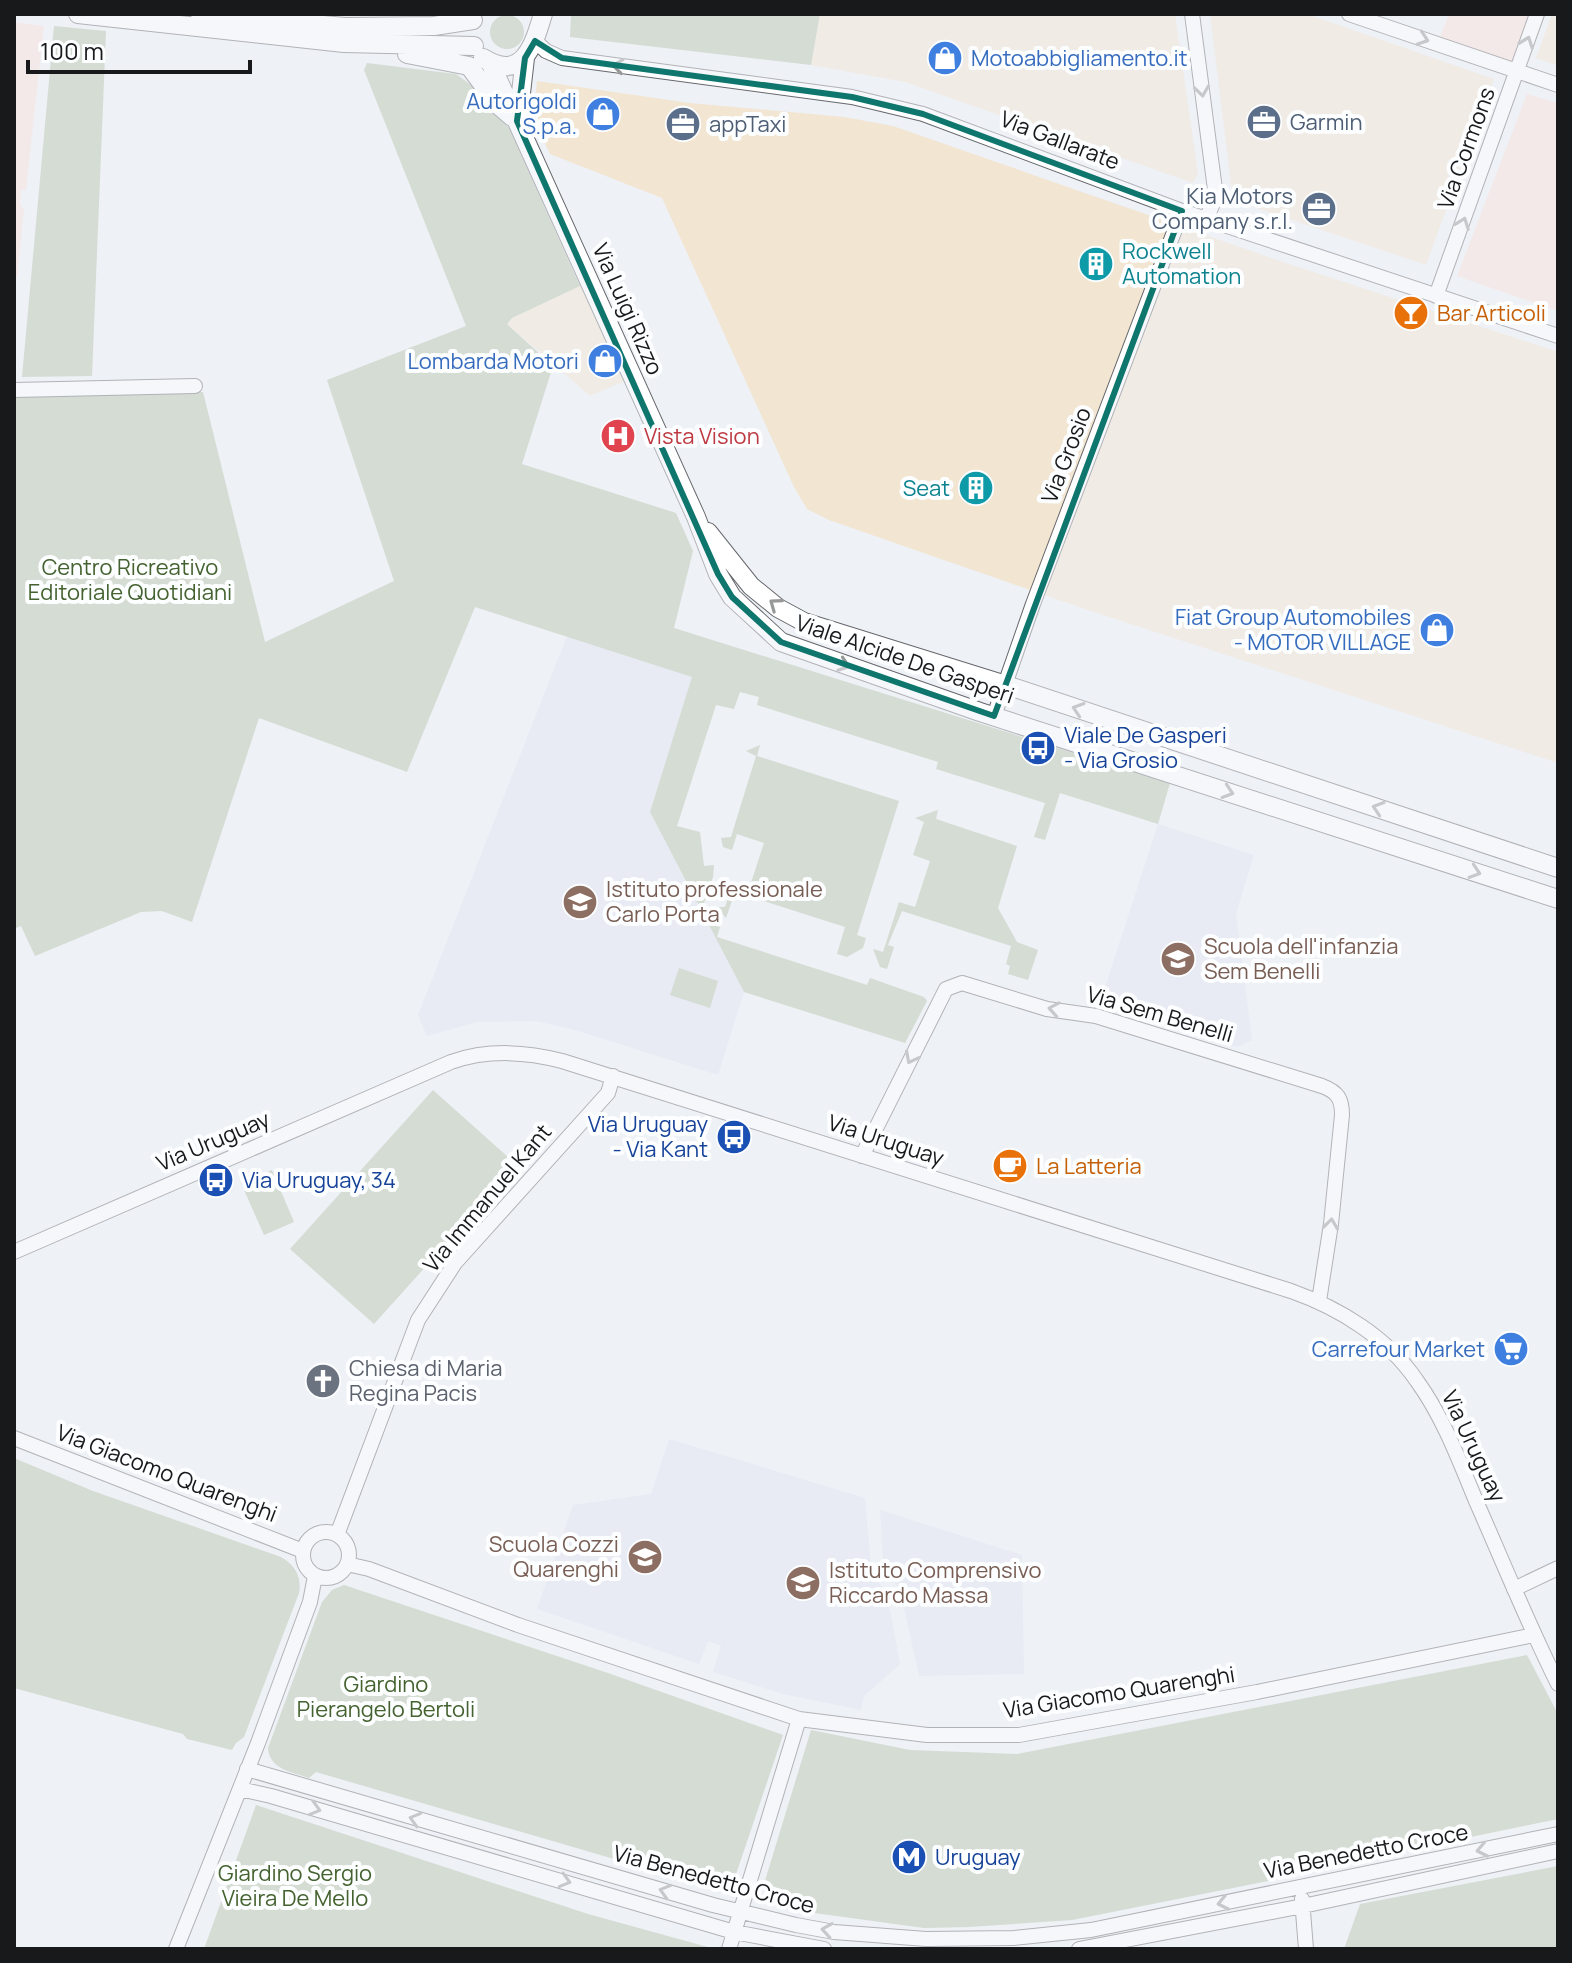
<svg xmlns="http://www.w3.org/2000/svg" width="1572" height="1963" font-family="Manrope,sans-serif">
<rect width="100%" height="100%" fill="#eef1f6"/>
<!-- commercial -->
<path fill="#f2e5d1" d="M820,14H1175L1198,174L1193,183L905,82L811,65Z
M1210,14H1307L1494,79L1426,265L1233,200Z
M1552,14H1558V66L1536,58Z
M537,81L690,103L844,117L893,126L1283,262L1558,352V763L1085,609L829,520L807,509L794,487L662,198L550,154L533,118Z
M589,281L632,378L590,396L507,324L512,318Z"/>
<!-- industrial -->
<path fill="#f9e1d7" d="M1449,14H1536L1516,69L1438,42Z
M14,22L44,26L26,190H21L20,204L24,210L17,278H14Z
M1527,94L1558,103V311L1457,276Z"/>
<!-- built -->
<path fill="#dfe4f1" d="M567,636L693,676L650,812L744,992L718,1075L575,1030L536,1021L477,1022L427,1036L418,1015Z
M1158,824L1254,855L1236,914L1252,1040L1237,1047L1100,1003Z
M669,1439L865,1498L871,1567L888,1599L900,1664L864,1696L861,1710L783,1694L713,1672L721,1646L708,1641L699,1664L537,1609L573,1505L651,1494Z
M880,1510L1022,1555L1024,1674L919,1676L901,1594L883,1559Z"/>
<!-- green -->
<path fill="#b3c4a8" d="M571,14H820L811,65L570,37Z
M490 32a17 17 0 1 1 34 0a17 17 0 1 1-34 0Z
M54,26L106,31L92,376L22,377Z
M367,63L456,74L471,85L486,106L509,128L580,286L512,318L507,324L553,366L522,464L676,513L693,551L674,628L1170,783L1158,824L1060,793L1045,840L1034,837L1045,803L936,769L938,762L757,705L759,697L740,692L734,709L716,705L677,826L700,832L704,866L714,865L713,877L702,909L712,925L720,927L717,937L867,985L870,978L924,997L927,1001L905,1043L744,992L650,812L692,677L475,607L407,772L259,718L192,922L162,911L141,912L35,956L21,926L14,929V395L203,392L265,642L394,581L327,380L466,326L364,70Z
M760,745L757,756L899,801L857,935L866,938L863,948L847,957L837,954L845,927L735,892L726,918L716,907H725L731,889L721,885L722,881L749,889L764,843L737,834L732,850L723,847L721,838L731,837L756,756L746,751Z
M938,810L936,819L1017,846L998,908L1017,942L1038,950L1028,980L1008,974L1010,966L1006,964L1011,946L902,911L888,945L894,947L887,969L880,967L873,949L883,952L899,902L915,907L930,861L913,855L924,822L915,818Z
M679,968L718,981L710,1008L670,995Z
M433,1090L517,1165L374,1324L290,1249Z
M272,1170L294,1222L264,1235L241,1183Z
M14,1458L93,1491L281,1557C295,1565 302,1577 299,1593L244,1737L236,1743L232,1750L187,1739L183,1734L14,1688Z
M344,1585L608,1673L783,1735L731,1889L727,1892L316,1772L309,1778C292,1772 269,1769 268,1748L322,1602L332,1590Z
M1527,1655L1558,1714V1819L1350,1862L1319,1871L1072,1920L969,1927L924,1928L778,1908L776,1899L768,1893L764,1884L811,1730L910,1750L1017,1754Z
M256,1805L588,1914L715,1949H204Z
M1558,1866V1949H1344L1360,1904Z"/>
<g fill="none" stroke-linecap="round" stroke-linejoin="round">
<defs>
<path id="minor" d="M1192,14L1216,197L1206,219
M1349,14L1558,85
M535,41L546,51L562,58L852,97L923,114L1182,211L1558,336
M1436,296L1537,14
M14,390L195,386
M994,716L1033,604L1182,211
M862,1156L946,989L962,983L1047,1009L1096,1016L1322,1086C1338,1092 1342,1099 1342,1115L1331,1224L1319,1301
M14,1252L451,1062C488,1049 524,1051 562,1061L1291,1291C1339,1308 1387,1337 1417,1381C1443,1417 1459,1460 1476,1501C1503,1562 1528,1624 1558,1684
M14,1438L303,1551
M303 1555a23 23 0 1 1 46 0a23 23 0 1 1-46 0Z
M337,1535L418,1320L455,1263L608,1093L613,1076
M347,1564L369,1569L518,1625L799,1719L927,1735H1019L1257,1692L1534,1635
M1514,1589L1558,1568
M247,1769L713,1905L796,1925L834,1932L926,1939L1014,1938L1091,1930L1558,1834
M240,1789L271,1796L734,1932L824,1949
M1302,1899L1306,1949
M176,1949L258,1743L310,1602L315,1576
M729,1949L799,1719
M1079,1949L1303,1906L1558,1851"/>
<path id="major" d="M78,14L344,43L474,46
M200,14L345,27L434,26L473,20
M407,54L469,66L498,105L512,117
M483,58C523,83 534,44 543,14
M490,62L696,517L718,574L732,597L781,642L980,712L1558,899
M518,119L525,58
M708,532L751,586L778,608L804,622L1006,685L1558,868"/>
</defs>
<!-- minor casing -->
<use href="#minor" stroke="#66686d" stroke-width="16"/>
<!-- major casing -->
<use href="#major" stroke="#66686d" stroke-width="20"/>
<!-- minor -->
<use href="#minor" stroke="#fff" stroke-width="14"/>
<!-- major -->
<use href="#major" stroke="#fff" stroke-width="18"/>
</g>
<!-- one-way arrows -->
<defs><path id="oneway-chevron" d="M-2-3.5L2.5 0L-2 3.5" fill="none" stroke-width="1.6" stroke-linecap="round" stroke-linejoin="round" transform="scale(2)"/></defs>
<g stroke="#979898">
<use href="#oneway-chevron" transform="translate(1423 39) rotate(19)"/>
<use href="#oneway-chevron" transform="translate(1527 42) rotate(-70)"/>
<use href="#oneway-chevron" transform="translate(618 66) rotate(-172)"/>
<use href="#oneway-chevron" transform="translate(1202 91) rotate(82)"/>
<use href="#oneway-chevron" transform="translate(1463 223) rotate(-70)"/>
<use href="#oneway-chevron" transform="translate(775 604) rotate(-144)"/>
<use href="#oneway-chevron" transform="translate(844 665) rotate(19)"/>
<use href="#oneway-chevron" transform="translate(1078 709) rotate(-162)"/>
<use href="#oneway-chevron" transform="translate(1228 792) rotate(18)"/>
<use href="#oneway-chevron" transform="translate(1378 808) rotate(-162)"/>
<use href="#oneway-chevron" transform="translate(1475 872) rotate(18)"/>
<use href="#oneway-chevron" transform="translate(1054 1009) rotate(-170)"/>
<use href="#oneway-chevron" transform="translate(911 1058) rotate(117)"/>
<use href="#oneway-chevron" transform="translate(1331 1224) rotate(-83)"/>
<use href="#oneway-chevron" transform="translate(315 1809) rotate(16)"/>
<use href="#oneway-chevron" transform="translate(415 1819) rotate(-164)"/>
<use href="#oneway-chevron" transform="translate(1482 1850) rotate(168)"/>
<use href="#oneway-chevron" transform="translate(565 1881) rotate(16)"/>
<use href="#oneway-chevron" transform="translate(665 1891) rotate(-164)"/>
<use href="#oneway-chevron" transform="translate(1223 1903) rotate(168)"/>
<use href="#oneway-chevron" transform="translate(827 1930) rotate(-171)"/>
</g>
<!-- marked area -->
<path d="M0 0H1572V1963H0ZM535,41L562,58L852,97L923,114L1182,211L994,716L781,642L732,597L718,574L517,121L525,58Z" fill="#eef1f6" fill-opacity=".55" fill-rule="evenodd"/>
<path fill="none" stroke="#0f766e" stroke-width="6" stroke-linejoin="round" d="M535,41L562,58L852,97L923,114L1182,211L994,716L781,642L732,597L718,574L517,121L525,58Z"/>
<!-- icons -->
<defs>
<symbol id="shop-disc" viewBox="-11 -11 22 22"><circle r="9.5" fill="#3f7fe0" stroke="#fdfeff"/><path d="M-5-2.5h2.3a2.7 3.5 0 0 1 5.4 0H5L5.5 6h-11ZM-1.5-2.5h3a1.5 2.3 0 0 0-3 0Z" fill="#fff"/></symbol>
<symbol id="office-disc" viewBox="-11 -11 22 22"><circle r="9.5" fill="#5c6f8a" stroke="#fdfeff"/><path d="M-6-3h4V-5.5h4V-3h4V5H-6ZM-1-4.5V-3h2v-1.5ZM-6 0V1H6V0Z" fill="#fff"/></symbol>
<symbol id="building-disc" viewBox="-11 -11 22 22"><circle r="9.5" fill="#0f9aa8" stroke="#fdfeff"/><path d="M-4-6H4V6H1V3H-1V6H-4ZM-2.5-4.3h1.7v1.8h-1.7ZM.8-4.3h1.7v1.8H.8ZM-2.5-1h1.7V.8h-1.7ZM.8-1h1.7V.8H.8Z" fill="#fff"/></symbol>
<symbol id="bar-disc" viewBox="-11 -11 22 22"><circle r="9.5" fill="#e8710a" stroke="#fdfeff"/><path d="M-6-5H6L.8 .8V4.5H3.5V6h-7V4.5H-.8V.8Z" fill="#fff"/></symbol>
<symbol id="hospital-disc" viewBox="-11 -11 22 22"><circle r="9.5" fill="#e0444e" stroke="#fdfeff"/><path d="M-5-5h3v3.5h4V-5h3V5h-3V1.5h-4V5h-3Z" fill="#fff"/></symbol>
<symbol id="bus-disc" viewBox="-11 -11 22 22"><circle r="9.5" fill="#1a4fb4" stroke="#fdfeff"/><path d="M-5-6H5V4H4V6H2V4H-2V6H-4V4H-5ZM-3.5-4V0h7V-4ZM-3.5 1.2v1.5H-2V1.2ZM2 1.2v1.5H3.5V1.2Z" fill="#fff"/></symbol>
<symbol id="school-disc" viewBox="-11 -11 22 22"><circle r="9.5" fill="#8d6e63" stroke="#fdfeff"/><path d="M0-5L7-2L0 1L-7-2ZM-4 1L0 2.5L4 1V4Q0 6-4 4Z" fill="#fff"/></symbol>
<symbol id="cafe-disc" viewBox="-11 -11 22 22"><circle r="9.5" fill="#e8710a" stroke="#fdfeff"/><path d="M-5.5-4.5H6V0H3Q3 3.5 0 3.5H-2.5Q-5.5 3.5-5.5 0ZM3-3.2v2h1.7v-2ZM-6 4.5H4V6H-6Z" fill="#fff"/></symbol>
<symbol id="supermarket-disc" viewBox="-11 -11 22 22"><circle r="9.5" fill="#3f7fe0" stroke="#fdfeff"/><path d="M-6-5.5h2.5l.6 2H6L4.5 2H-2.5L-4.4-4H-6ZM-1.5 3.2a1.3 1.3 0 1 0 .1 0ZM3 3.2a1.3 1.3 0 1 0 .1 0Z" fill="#fff"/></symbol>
<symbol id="church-disc" viewBox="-11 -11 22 22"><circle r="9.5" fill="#6b7280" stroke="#fdfeff"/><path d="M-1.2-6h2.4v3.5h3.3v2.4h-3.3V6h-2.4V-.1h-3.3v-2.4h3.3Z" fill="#fff"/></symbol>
<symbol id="metro-disc" viewBox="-11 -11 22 22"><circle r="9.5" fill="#1a4fb4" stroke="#fdfeff"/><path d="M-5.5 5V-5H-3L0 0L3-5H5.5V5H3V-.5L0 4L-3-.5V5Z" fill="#fff"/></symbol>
</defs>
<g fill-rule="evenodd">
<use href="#shop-disc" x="925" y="38" width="40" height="40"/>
<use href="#shop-disc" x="583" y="94" width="40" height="40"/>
<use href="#office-disc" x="1244" y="102" width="40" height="40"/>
<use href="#office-disc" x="663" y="104" width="40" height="40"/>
<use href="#office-disc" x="1299" y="189" width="40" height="40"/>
<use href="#building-disc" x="1076" y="244" width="40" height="40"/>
<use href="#bar-disc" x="1391" y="293" width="40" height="40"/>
<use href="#shop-disc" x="585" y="341" width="40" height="40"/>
<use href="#hospital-disc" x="598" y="416" width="40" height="40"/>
<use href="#building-disc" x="956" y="468" width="40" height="40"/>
<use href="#shop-disc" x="1417" y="610" width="40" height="40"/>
<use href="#bus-disc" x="1018" y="728" width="40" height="40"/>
<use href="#school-disc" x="560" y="882" width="40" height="40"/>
<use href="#school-disc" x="1158" y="939" width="40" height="40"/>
<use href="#bus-disc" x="714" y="1117" width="40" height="40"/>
<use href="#cafe-disc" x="990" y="1146" width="40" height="40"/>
<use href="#bus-disc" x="196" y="1160" width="40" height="40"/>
<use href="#supermarket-disc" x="1491" y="1329" width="40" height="40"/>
<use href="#church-disc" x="303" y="1361" width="40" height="40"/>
<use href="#school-disc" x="625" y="1537" width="40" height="40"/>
<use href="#school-disc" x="783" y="1563" width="40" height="40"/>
<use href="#metro-disc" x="889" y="1837" width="40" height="40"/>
</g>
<g text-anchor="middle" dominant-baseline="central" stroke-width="8" stroke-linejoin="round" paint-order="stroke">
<!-- shop labels -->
<g font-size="22" fill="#366cbe" stroke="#fdfeff" text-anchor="end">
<text x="971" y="58" text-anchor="start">Motoabbigliamento.it</text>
<text x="577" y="101">Autorigoldi<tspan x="577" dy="25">S.p.a.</tspan></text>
<text x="579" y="361">Lombarda Motori</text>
<text x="1411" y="617">Fiat Group Automobiles<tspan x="1411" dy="25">- MOTOR VILLAGE</tspan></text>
<text x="1485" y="1349">Carrefour Market</text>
</g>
<!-- service labels -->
<g font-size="22" fill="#4e5e75" stroke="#fdfeff" text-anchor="start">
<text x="1290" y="122">Garmin</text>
<text x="709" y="124">appTaxi</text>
<text x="1293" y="196" text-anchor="end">Kia Motors<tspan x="1293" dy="25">Company s.r.l.</tspan></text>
</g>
<!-- street labels -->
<g font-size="22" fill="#18191a" stroke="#fdfeff">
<text transform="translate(1060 140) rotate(21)">Via Gallarate</text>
<text transform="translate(1466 148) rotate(-70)">Via Cormons</text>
<text transform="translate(628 309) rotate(66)">Via Luigi Rizzo</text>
<text transform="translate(1066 455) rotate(-69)">Via Grosio</text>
<text transform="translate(905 659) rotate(19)">Viale Alcide De Gasperi</text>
<text transform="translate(1160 1014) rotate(16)">Via Sem Benelli</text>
<text transform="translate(886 1140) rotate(18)">Via Uruguay</text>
<text transform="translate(213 1141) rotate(-23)">Via Uruguay</text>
<text transform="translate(487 1198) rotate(-50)">Via Immanuel Kant</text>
<text transform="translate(1474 1446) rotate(65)">Via Uruguay</text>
<text transform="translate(167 1473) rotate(21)">Via Giacomo Quarenghi</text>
<text transform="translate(1119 1692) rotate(-9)">Via Giacomo Quarenghi</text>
<text transform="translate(1366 1851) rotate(-11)">Via Benedetto Croce</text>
<text transform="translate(714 1879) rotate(15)">Via Benedetto Croce</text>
</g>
<!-- culture labels -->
<g font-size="22" fill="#0d838f" stroke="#fdfeff" text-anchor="start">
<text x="1122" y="251">Rockwell<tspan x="1122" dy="25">Automation</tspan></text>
<text x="950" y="488" text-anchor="end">Seat</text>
</g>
<!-- food labels -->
<g font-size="22" fill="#c56008" stroke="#fdfeff" text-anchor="start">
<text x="1437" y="313">Bar Articoli</text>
<text x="1036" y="1166">La Latteria</text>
</g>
<!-- health labels -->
<g font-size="22" fill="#be3a42" stroke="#fdfeff" text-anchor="start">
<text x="644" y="436">Vista Vision</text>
</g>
<!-- park labels -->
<g font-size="22" fill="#44622f" stroke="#fdfeff">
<text x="130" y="567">Centro Ricreativo<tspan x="130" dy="25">Editoriale Quotidiani</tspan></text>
<text x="386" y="1684">Giardino<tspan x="386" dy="25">Pierangelo Bertoli</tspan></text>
<text x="295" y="1873">Giardino Sergio<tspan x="295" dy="25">Vieira De Mello</tspan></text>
</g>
<!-- transit labels -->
<g font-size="22" fill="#164399" stroke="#fdfeff" text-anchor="start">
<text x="1064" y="735">Viale De Gasperi<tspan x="1064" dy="25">- Via Grosio</tspan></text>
<text x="708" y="1124" text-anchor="end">Via Uruguay<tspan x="708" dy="25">- Via Kant</tspan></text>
<text x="242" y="1180">Via Uruguay, 34</text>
<text x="935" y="1857">Uruguay</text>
</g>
<!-- education labels -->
<g font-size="22" fill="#785e54" stroke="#fdfeff" text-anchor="start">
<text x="606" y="889">Istituto professionale<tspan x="606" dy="25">Carlo Porta</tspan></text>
<text x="1204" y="946">Scuola dell'infanzia<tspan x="1204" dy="25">Sem Benelli</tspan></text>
<text x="619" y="1544" text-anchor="end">Scuola Cozzi<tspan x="619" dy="25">Quarenghi</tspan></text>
<text x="829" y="1570">Istituto Comprensivo<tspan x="829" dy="25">Riccardo Massa</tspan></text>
</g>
<!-- worship labels -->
<g font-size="22" fill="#5b616d" stroke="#fdfeff" text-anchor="start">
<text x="349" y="1368">Chiesa di Maria<tspan x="349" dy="25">Regina Pacis</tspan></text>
</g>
</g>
<!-- border -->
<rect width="1572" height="1963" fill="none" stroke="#18191a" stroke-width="32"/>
<!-- scale -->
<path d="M28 60v12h222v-12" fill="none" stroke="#18191a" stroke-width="4"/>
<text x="40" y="60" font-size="24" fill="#18191a" stroke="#fdfeff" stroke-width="6" paint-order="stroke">100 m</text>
</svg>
